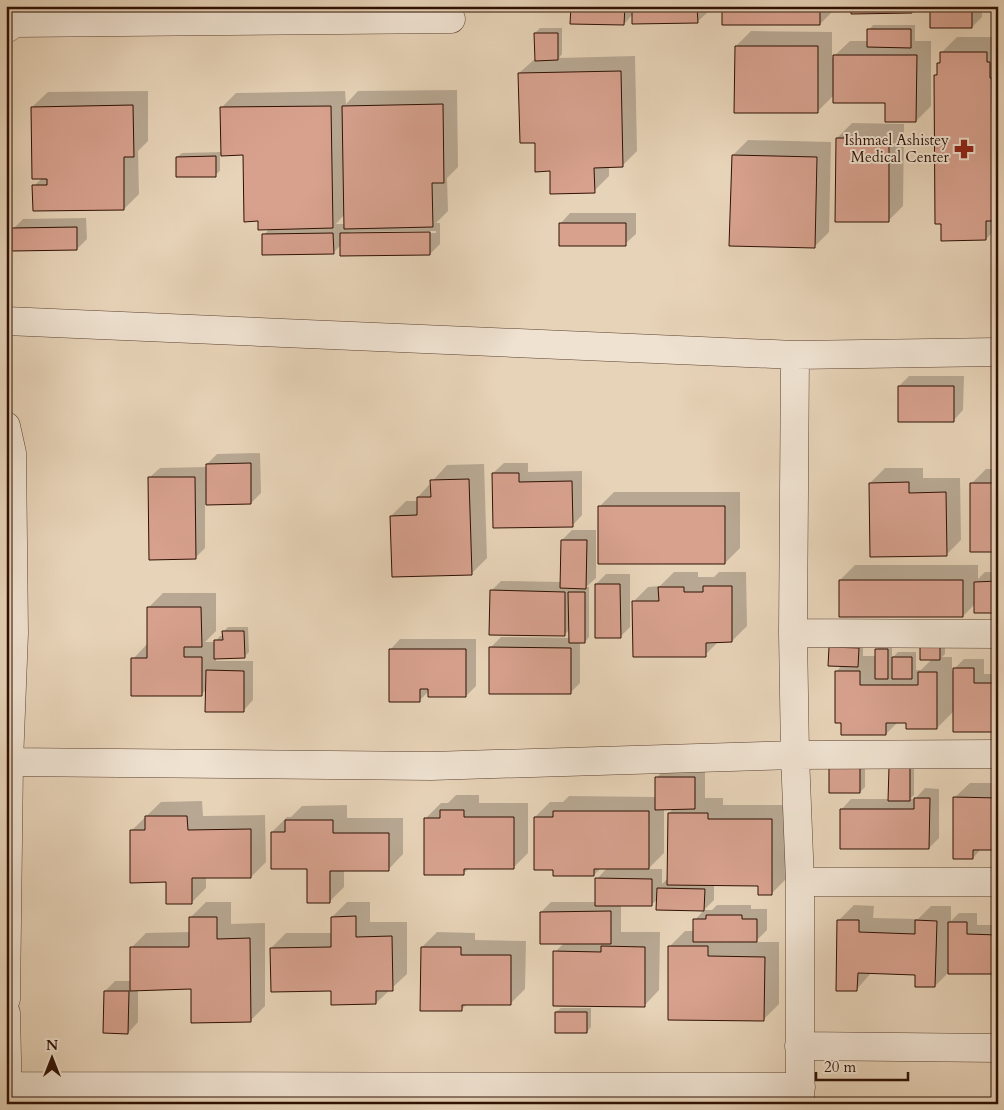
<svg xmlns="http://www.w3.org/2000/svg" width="1004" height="1110" font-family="Cardo,serif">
<rect width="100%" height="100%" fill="#e7d3b8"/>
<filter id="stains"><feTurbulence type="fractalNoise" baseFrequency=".004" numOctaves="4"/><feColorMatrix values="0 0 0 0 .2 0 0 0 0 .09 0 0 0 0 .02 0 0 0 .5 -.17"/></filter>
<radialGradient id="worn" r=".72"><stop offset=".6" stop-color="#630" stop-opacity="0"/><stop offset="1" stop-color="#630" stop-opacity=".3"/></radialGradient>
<!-- shadow -->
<path fill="#0003" fill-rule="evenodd" d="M572,6H707L708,12L697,22L633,14L624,24Z
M723,6H835V9L820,24Z
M931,6H982V17L972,27Z
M873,25H915V41H931V106L916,121L886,102L834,95L817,112L736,46L751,31L832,32V58L850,41H869V30Z
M540,28H562V54L559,58L635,56L637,151L622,166H609V176L594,191L551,170L536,141L519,73L536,58L535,33Z
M957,37H998V227L986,239L936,75L939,72V63L942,60V52Z
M457,90L458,167L447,178L448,211L436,223H440V244L430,254L341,245L333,253L264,235L270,228L244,154L220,155V171L215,175L177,157L182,153L222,152L221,108L236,93L345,91L346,104L358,91ZM345,214V224H336ZM436,231V233L349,234V232Z
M148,91V141L138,151L139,194L124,209L34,186L42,178L32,107L48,92Z
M852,123L904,124L903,206L888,221L837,138Z
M748,140L831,142L829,232L814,247L733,155Z
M570,213H636V234L625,244L560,224Z
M86,218L87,239L77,249L13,229L23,219Z
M909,376H964L963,410L953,421L899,386Z
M260,453L261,493L251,503L205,504V548L195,558L149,478L160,468L207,467V464L217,454Z
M504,463H528V472L582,471V515L572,526L493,473Z
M484,464L487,558L472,573L391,516L406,501H418V497L447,465Z
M885,468H923V478H960L961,540L946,555L870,483Z
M986,469H998V551L971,484Z
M614,492H740V548L725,563L599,507Z
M572,530H596V578L586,587H589V637L585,642H580V683L570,693L490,648L501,637L570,638V629L564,635L491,591L501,581L561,582L562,540Z
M855,565H978V579L985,572H998V612L975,604L963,616L840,580Z
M674,572H698V577H714L719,572H746L747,626L732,641H719L705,655L633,602L648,587L660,586Z
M606,574H630V627L620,637L596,584Z
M163,593H216V631L205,642H215L220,636H224L223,632L228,627H248L249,652L244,657H216V661H253V700L243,711L207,689L201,695L133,659L148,643V608Z
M400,639H476V686L466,696L430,690L419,701L390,650Z
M945,640V654L942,657H952V671L964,659H984V674H998V730L954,711L937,728L907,722H898L886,734L836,672L842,665L830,648L835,643L863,644V656H876V650L881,645H892V658L898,652H916V670H921L932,659Z
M914,762V795L910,799H915L925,788L939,789V838L929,848L841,810L851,799H890V767Z
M865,764V787L860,792L830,769Z
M705,767V798H723V805H786V879L771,894L759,884H714V900L704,910H712L717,905H751V909H767V930L755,942H779V1004L764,1019L670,946L685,931H695V920L704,910L657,909L658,899L651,905H621V932H660L659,990L644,1006L555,952L564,943L541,912L551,902H596L597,879L607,868H601L594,875L555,869L535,817L550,802H563L569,796L656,797V778L666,768ZM664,808H674L669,813V877L662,884V869H648L664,853Z
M970,783H998V849H981L973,858L954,798Z
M456,795H479V803H528V853L513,868H469L463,874L426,818L441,803H448Z
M202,801L203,816L265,815L266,862L251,877H206V888L191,903L167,881L131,831L161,802Z
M347,805V818H403V854L388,870H344V887L329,902L309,867L272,832L287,817H291L302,806Z
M206,902H231V924L265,923V1006L250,1021L192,988L138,989V1022L128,1033L105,991L115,981H131V948L146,933L191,932V917Z
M347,902H370V922H407V974L376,1003L332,990L271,948L286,933H332V917Z
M854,905L874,906L873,918L918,919L931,906H951V921L959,913H977V925H998V973H948L935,986L917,973L872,972L857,989L839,920Z
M437,932L475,933V940L526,941L525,989L510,1004H467L461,1010L422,947Z
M561,1008H591V1027L587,1032L556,1012Z"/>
<!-- building -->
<path fill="#d7a18e" stroke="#2f1003" d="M571,6H625L624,25L570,24Z
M697,6L698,23L632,24V7Z
M722,6H820V25H722Z
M851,6H912V13L851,14Z
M930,6H972V28H930Z
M867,29H911V48L867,47Z
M534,33H558V60L535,61Z
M735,46H818V113H734Z
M940,52H987V62H990V78H992L994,221H986V240L941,241V224H935L934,75H937V63H940Z
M833,55H917L916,122H885V103H833Z
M621,71L623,167L594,168L595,193L550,194V171L535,172V143H520L518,73Z
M443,104L444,183H432L433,227L344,229L342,106Z
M133,105L134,157H124V210L33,211L32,185H47V179H32L31,107Z
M331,106L333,228L258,230V221L244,222L243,155L221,156L220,107Z
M836,138H889V222H835Z
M732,155L817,157L815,248L729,246Z
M216,156V177H176V157Z
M559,223H626V246H559Z
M77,227V250L12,251V228Z
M430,232V255L340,256V233Z
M333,233L334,254L262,255V234Z
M898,386H954V422H898Z
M251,463V504L206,505V464Z
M492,473H519V482L572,481L573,527L493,528Z
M148,477H195L196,559L149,560Z
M469,479L472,575L392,577L390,516L417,515V497H431L430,480Z
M909,482V493L946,492L947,556L870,557L869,483Z
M970,483H998V552H970Z
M598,506H725V564H598Z
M561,540H587L586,589L560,588Z
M839,580H963V617H839Z
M998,581V613H974V582Z
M595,584H620L621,638H595Z
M703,586H732V642L706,643V657H633L632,601H659L658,587H684V592H703Z
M490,590L565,592V636L489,635Z
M568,592H585V643H569Z
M147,607H201L202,647H184V657H202V696H131V658H147Z
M222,631H244L245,658L214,659V640H223Z
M920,645H940V660H920Z
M489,647L571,648V694H489Z
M829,647L859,648L858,667L828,666Z
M389,649H466V697H428V689H420V702H389Z
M875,649H888V679H875Z
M892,657H912V679H892Z
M953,668H974V683H998V732H953Z
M206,670L244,671V712H205Z
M835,671H860V685H918V672H937V729H906V723H886V735H841V723H835Z
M889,767H910V801H888Z
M829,768H860V793H829Z
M655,777H695V809L655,810Z
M953,797L998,798V850H973V859H953Z
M914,798H930L929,849H840V809H914Z
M440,810H464V817H514V869H464V875H424V818H440Z
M553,811H649V869H594V876H553V870H534V817H553Z
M668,813H708V819H772V895H758V886L667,885Z
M145,816H187L188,830L251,829V878H192V904H166V882L130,883V830H145Z
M285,820H333V833H389V871H330V903H307V869H271V832H285Z
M595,878L652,879V906H595Z
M657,888L705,889L704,911L656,910Z
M611,911V944H540V912Z
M706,915H742V919H757V942H693V919H706Z
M356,916V937L392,936L393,991H376V1004L331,1005V991L271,992L270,948L331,947V917Z
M189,917H217V939L250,938L251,1022L191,1023V989L130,991V947H189Z
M837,920H859V932L915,934V920L937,921L935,987H915V975L858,973L857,991H836Z
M948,922H967V934L998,935V974H948Z
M601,946L645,947V1007L553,1006V951L601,952Z
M668,946H708V956L765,957L764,1021L668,1020Z
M421,947H461V955H511V1005H462V1011H420Z
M104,991H129L128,1034L103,1033Z
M555,1012H587V1033H555Z"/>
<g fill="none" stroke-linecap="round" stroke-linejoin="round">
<defs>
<path id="street" d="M6,29L15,23L451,19
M6,321L795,355L998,352
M795,355L793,633L795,755L800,882V1104
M6,426L12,453L14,633L9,762L6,999
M793,633L998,634
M9,762L431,766L795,755L998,754
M800,882H998
M6,1013L8,1104
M799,1046L998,1048
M8,1086L801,1087"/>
</defs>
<!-- street casing -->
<use href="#street" stroke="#5d4130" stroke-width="29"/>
<!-- street -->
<use href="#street" stroke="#efe2d1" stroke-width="28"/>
</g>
<!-- icons -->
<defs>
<symbol id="pharmacy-bare" viewBox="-9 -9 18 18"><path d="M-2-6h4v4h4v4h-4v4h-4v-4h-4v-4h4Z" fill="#8f2418" stroke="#efe2d1" stroke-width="2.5" paint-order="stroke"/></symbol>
</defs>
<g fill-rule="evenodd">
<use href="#pharmacy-bare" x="950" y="135" width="28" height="28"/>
</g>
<g text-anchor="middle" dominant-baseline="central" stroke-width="4" stroke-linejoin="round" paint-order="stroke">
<!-- poi labels -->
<g font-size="15" fill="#2f1003" stroke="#efe2d1" text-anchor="end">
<text x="949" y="140">Ishmael Ashistey<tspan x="949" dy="17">Medical Center</tspan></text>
</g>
</g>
<!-- margin -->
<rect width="1004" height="1110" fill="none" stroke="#e7d3b8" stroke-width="25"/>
<rect x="8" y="8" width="989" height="1095" fill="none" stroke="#2f1003" stroke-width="2.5"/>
<rect x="12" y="12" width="979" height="1085" fill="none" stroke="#2f1003"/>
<!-- north arrow -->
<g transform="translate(52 1058)" stroke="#efe2d1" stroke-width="4" paint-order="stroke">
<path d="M0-4L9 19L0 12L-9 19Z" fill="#2f1003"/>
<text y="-8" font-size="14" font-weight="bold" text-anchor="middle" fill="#2f1003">N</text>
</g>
<!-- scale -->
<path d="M816 1072v8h92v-8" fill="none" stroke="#2f1003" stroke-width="2.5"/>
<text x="824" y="1072" font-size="15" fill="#2f1003" stroke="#efe2d1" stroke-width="4" paint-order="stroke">20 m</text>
<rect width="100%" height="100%" filter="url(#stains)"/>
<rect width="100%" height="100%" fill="url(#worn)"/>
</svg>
